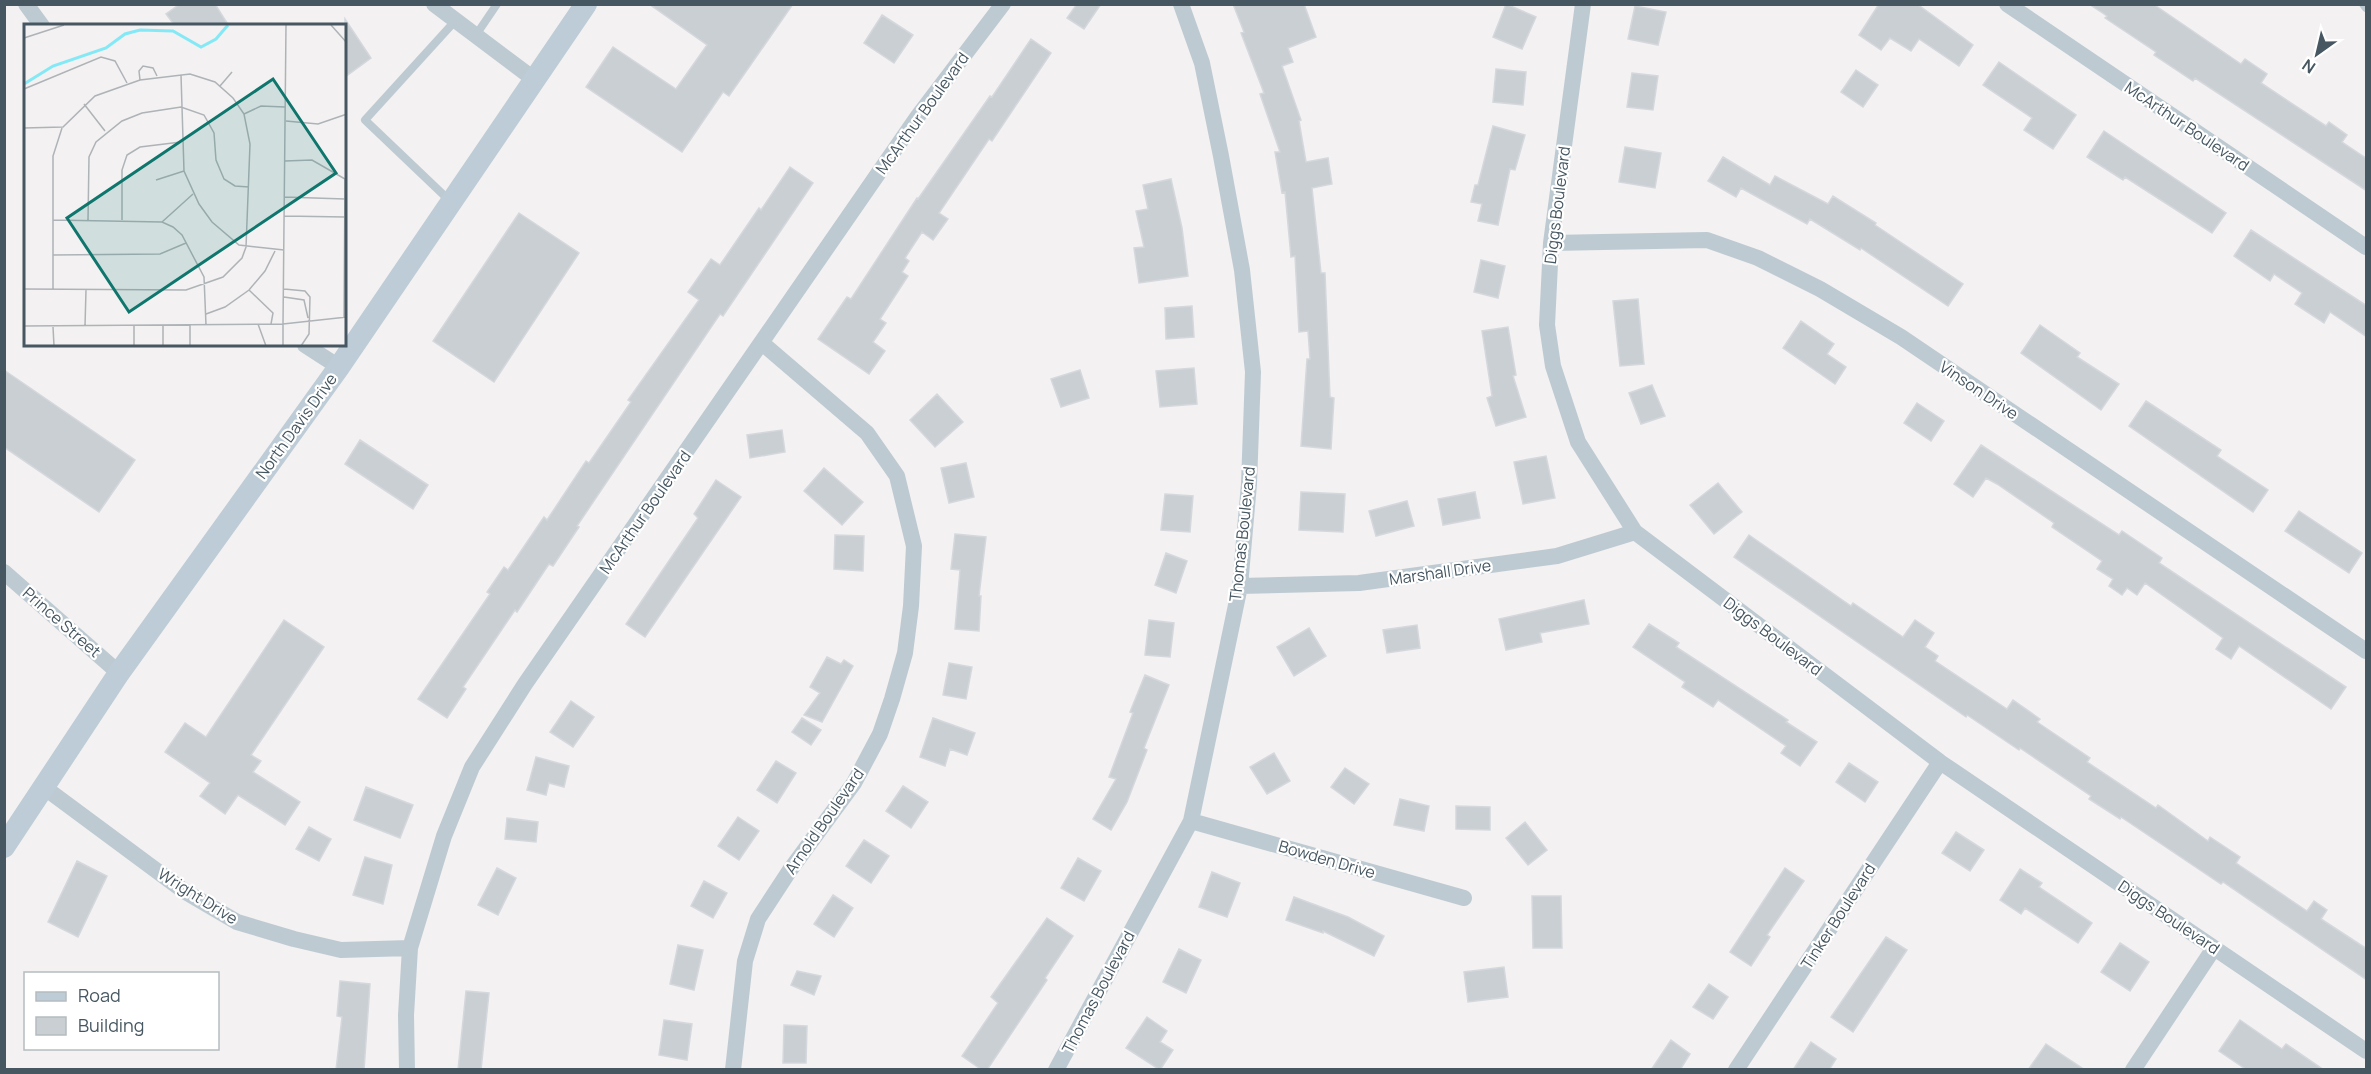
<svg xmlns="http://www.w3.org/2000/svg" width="2371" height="1074" font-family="Manrope,sans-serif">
<rect width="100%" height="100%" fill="#f3f1f1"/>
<!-- building -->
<path fill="#cacfd4" stroke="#d4d8dd" stroke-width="1.5" d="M180,4H215L229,26H175L166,14Z
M649,4H793L729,96L723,92L682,152L586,87L613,47L676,89L707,45Z
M1077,4H1101L1084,29L1067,18Z
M1233,4H1304L1316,37L1288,48L1293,62L1282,66L1301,120L1299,121L1306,162L1328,158L1332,184L1312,188L1321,273H1325L1330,397L1334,398L1331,449L1301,446L1307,359H1310L1308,331L1299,332L1295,256L1291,257L1285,192L1282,193L1275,152H1280L1260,94L1264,93L1241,33L1244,32Z
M1506,4L1536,17L1522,49L1493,37Z
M1879,4H1917L1973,45L1959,66L1919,39L1911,51L1890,38L1881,50L1859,35Z
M2089,4H2153L2241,64L2245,59L2267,74L2261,83L2326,126L2329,122L2347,135L2342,142L2367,159V191L2195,78L2193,81L2154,55L2156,52L2105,18L2107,16Z
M1635,6L1666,12L1658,45L1628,39Z
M882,15L913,35L894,63L864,43Z
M345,19L371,58L345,77Z
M1031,39L1051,53L992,141L989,139L939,213L948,219L933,240L922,232L905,258L909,261L902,272L908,276L880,319L886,323L873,342L885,351L869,374L818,339L847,297L851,299L917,198L918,199L990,96L992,97Z
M1999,62L2076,115L2053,149L2024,130L2032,118L1983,85Z
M1496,69L1526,72L1523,105L1493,102Z
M1856,70L1878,85L1863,107L1841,92Z
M1632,73L1658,76L1653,110L1627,107Z
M1493,126L1525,135L1515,170L1510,169L1498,225L1478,221L1482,204L1471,202L1475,185H1478Z
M2104,131L2226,213L2212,233L2125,177L2123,180L2087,157Z
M1625,147L1661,153L1655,188L1619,182Z
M1723,157L1770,185L1775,176L1828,204L1833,196L1876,223L1875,225L1963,284L1948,306L1861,248L1860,250L1810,219L1807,224L1741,188L1736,197L1708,181Z
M790,167L813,183L723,316L720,314L577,526L579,527L553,566L549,564L517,612L515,610L463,687L466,689L447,718L418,699L490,594L487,592L504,567L508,570L544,517L547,520L586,461L589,463L631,402L628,400L699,300L688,292L711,259L720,265L759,208L761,210Z
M1171,179L1182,228L1188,276L1139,283L1134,248L1144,247L1136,211L1148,209L1143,185Z
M519,213L579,253L494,382L433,341Z
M2251,230L2367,306V337L2330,312L2324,323L2295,304L2302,293L2274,274L2270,281L2234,256Z
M1481,260L1505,266L1498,298L1474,292Z
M1638,299L1644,364L1620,366L1613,301Z
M1192,306L1194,337L1166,339L1165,308Z
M1801,321L1834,344L1827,354L1846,367L1835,384L1783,348Z
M2040,325L2080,353L2077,357L2119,384L2101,410L2021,353Z
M1508,327L1516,375L1513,376L1526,417L1496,426L1487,398L1492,396L1482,331Z
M1194,368L1197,404L1160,407L1156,371Z
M4,370L135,460L99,512L4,447Z
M1080,370L1089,398L1061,407L1051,379Z
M1652,385L1665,416L1641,424L1629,393Z
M937,394L963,422L935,447L910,420Z
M2146,401L2221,450L2217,456L2268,490L2253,512L2129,426Z
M1917,403L1944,421L1931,441L1904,423Z
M782,430L785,452L750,458L747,435Z
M360,440L428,485L413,509L345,464Z
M1981,445L2119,535L2122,531L2162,558L2159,563L2346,687L2331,709L2239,646L2231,659L2216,649L2223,638L2145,583L2137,595L2127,588L2122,595L2109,586L2113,579L2097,569L2102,561L2052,527L2054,523L1997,484L1986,478L1973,497L1954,484Z
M1546,456L1555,498L1523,504L1514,462Z
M966,463L974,497L949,503L941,468Z
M824,468L863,502L842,525L804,491Z
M716,480L741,497L645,637L626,624L698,518L694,514Z
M1718,483L1742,512L1714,534L1690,505Z
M1301,492L1345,494L1343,532L1299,530Z
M1475,492L1480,518L1443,525L1438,499Z
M1165,494L1193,496L1190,532L1161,530Z
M1407,501L1414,526L1376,536L1369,511Z
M2299,511L2362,553L2349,573L2285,531Z
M955,534L986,537L979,596H981L979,631L955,629L960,570L951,569Z
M835,535L864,536L863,571L834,569Z
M1749,535L1851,606L1853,603L1903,637L1915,620L1934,633L1925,647L1938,656L1935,661L2007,709L2013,700L2040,719L2037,722L2090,758L2087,762L2156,808L2158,805L2208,841L2210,837L2240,857L2236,863L2307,911L2314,901L2327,910L2321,919L2367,949V980L2223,882L2221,884L2121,817L2120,819L2089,799L2091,796L2020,748L2019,750L1967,715L1966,717L1734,557Z
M1166,553L1187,561L1176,593L1155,585Z
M1584,600L1589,624L1540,633L1542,642L1506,650L1499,619Z
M284,620L324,647L251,755L261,761L253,772L300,802L285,825L238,795L225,814L200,796L210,783L165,752L185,723L206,737Z
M1149,620L1174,623L1170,657L1145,655Z
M1649,624L1679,643L1676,647L1788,720L1786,722L1817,742L1800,766L1781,753L1786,746L1718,700L1713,707L1682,687L1685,682L1633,647Z
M1417,625L1420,648L1387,653L1383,630Z
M1309,628L1326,656L1294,676L1277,647Z
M827,657L841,664L844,660L853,666L822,722L804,715L820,693L810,687Z
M949,663L972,667L966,699L943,695Z
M1145,675L1169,685L1144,748L1147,750L1127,802L1111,830L1093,819L1116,779L1109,777L1133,713L1130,712Z
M571,701L594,717L573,747L550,732Z
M802,718L821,730L811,745L792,732Z
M933,718L975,733L967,755L950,749L945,766L920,757Z
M1274,753L1290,781L1267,794L1250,767Z
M536,757L569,766L564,787L549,783L546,795L527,790Z
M776,761L796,773L777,803L757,790Z
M1849,763L1878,782L1865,802L1836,782Z
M1345,768L1369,784L1354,804L1331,787Z
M903,786L928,802L911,828L886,811Z
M366,787L413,805L400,838L354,820Z
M1400,799L1429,806L1424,831L1394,825Z
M1456,806L1490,807V830L1456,829Z
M738,817L759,831L739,860L718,846Z
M507,818L538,822L536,842L505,839Z
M1525,822L1547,850L1528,865L1506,838Z
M309,827L331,839L319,861L296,849Z
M1956,832L1984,850L1970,871L1942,853Z
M864,840L889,856L871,883L846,866Z
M365,857L392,865L383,904L353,895Z
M1078,858L1101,871L1084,901L1061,888Z
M77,861L107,876L78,937L48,922Z
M497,868L516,878L498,915L478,905Z
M1785,868L1804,881L1767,935L1770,937L1751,966L1730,952Z
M2020,869L2042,883L2039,887L2092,923L2078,943L2025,908L2021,914L2000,900Z
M1212,872L1240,883L1227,917L1199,907Z
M704,881L727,893L713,918L691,906Z
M833,895L853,908L834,937L814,924Z
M1532,896H1561L1562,948H1533Z
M1294,897L1348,917L1384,936L1374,956L1323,931V933L1286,920Z
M1047,918L1073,936L1045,978L1047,980L987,1070H982L962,1056L998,1003L991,997Z
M1886,937L1907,950L1853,1032L1831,1017Z
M2120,943L2149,962L2130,991L2101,972Z
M678,945L703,950L694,990L670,984Z
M1179,949L1201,960L1186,993L1163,982Z
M1504,967L1508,997L1468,1002L1464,972Z
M797,971L821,976L814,995L791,985Z
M340,981L370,984L364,1070H336L342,1017L337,1016Z
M1709,984L1728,997L1713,1019L1693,1007Z
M466,991L489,993L481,1070H458Z
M1147,1017L1167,1031L1160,1042L1173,1050L1160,1070L1126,1048Z
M664,1020L692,1024L687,1060L659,1055Z
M2240,1020L2282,1049L2286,1044L2324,1070H2247L2219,1051Z
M784,1025L807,1026L806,1063H783Z
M1671,1040L1690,1054L1680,1070H1651Z
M1811,1042L1836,1059L1829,1070H1793Z
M2046,1044L2085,1070H2028Z"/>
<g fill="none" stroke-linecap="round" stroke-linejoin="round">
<!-- service -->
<path stroke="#bdcad2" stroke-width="8" d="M2363,4L2366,8
M476,35L497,4
M451,202L365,120L456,20"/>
<!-- minor -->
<path stroke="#bdcad2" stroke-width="16" d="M26,4L42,26
M434,4L535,80
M1583,4L1551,243L1547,325L1553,366L1578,442L1635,532L1940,762L2366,1051
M2007,4L2366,247
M1551,243L1707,240L1758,258L1820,289L1901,337L2366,651
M305,345L339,367
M4,572L119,673
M1240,586L1359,583L1557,556L1635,532
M45,788L184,891L237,922L294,939L341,950L410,948
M1191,821L1464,898
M407,1070L406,1015L410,948L444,836L472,767L525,684L918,116L1003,4
M733,1070L745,961L758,919L790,870L854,783L880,734L892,699L905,653L911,606L914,546L897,476L867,433L762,343
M1056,1070L1191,821L1240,586L1249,484L1253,372L1242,270L1221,156L1202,63L1181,4
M1736,1070L1940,762
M2133,1070L2214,948"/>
<!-- secondary -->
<path stroke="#bdccd6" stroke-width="22" d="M4,847L119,673L339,367L586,4"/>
</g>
<g text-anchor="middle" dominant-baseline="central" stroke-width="4.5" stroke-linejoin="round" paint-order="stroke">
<!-- street labels -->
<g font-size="16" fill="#465761" stroke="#fff">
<text transform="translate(922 113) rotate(-54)">McArthur Boulevard</text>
<text transform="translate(2187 126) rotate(34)">McArthur Boulevard</text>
<text transform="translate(1557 205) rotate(-83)">Diggs Boulevard</text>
<text transform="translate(1979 390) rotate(34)">Vinson Drive</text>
<text transform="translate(296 426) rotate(-54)">North Davis Drive</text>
<text transform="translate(645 512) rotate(-55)">McArthur Boulevard</text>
<text transform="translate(1242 534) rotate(-84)">Thomas Boulevard</text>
<text transform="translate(1440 572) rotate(-8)">Marshall Drive</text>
<text transform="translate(62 622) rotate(41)">Prince Street</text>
<text transform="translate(1773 636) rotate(37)">Diggs Boulevard</text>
<text transform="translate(824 821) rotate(-55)">Arnold Boulevard</text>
<text transform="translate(1327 859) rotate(16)">Bowden Drive</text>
<text transform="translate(198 896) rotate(32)">Wright Drive</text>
<text transform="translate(1838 916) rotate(-57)">Tinker Boulevard</text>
<text transform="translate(2169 917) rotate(34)">Diggs Boulevard</text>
<text transform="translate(1098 992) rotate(-62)">Thomas Boulevard</text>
</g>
</g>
<!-- overview -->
<g transform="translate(24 24)">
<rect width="322" height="322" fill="#f3f1f1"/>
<path fill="none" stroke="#84e9f6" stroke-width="3" d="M0,60L29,42L82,24L101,10L116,6L149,7L177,23L192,15L204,1"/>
<path fill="none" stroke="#aeb3b7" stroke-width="1.5" d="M307,1L323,19M0,14L40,1M157,51L160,147L175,180L188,198L215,221L260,226M116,56L115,47L119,42L129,44L133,52M196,62L208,48M0,65L77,33L91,37L103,59M60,80L81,107M220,90L237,82L261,83M262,97L294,100L323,90M0,104L39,103L71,72L116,56L166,50L191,58L209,74L220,90L226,120L222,223L218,234L199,253L162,266L0,265M261,137L288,136L321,155L320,293M132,156L160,147M260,173L321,175M260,192L321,193M29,196L138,198L149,203L158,211L180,253L182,301M64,196L65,133L72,118L98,97L118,89L157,83L180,91L190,109L192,136L200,155L211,162L225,163M98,196V146L103,131L116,123L157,118M138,198L169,170M29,231L136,230L162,219M260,265L281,267L286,273L285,310L277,322M29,266V132L38,104M225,266L249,289L247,300M260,273L280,276L284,294M182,290L201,283L225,266L241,247L251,227M234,300L242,322M259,300L262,1M166,301V322M0,302L259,300L323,293M61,302L62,266M29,303L30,322M110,322V301M139,322V301M259,322V300"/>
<path fill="#0f766e" fill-opacity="0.15" stroke="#0f766e" stroke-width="3" d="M249,55L312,149L105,288L43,194Z"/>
<rect width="322" height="322" fill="none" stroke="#465761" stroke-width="3"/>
</g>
<!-- border -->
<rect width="2371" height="1074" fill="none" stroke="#465761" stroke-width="12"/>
<!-- legend -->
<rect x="24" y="972" width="195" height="78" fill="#ffffff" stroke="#b5bcc0" stroke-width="1.5"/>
<rect x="36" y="992" width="30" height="9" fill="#bdccd6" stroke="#b5bcc0" stroke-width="1.5"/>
<text x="78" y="1002" font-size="18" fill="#465761">Road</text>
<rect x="36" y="1017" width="30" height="18" fill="#cacfd4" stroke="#b5bcc0" stroke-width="1.5"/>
<text x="78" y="1032" font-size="18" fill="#465761">Building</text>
<!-- north arrow -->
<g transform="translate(2317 54) rotate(214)" stroke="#ffffff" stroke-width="4.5" paint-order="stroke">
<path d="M0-4.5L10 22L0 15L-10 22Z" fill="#465761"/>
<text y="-9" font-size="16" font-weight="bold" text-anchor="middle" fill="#465761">N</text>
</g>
</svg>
